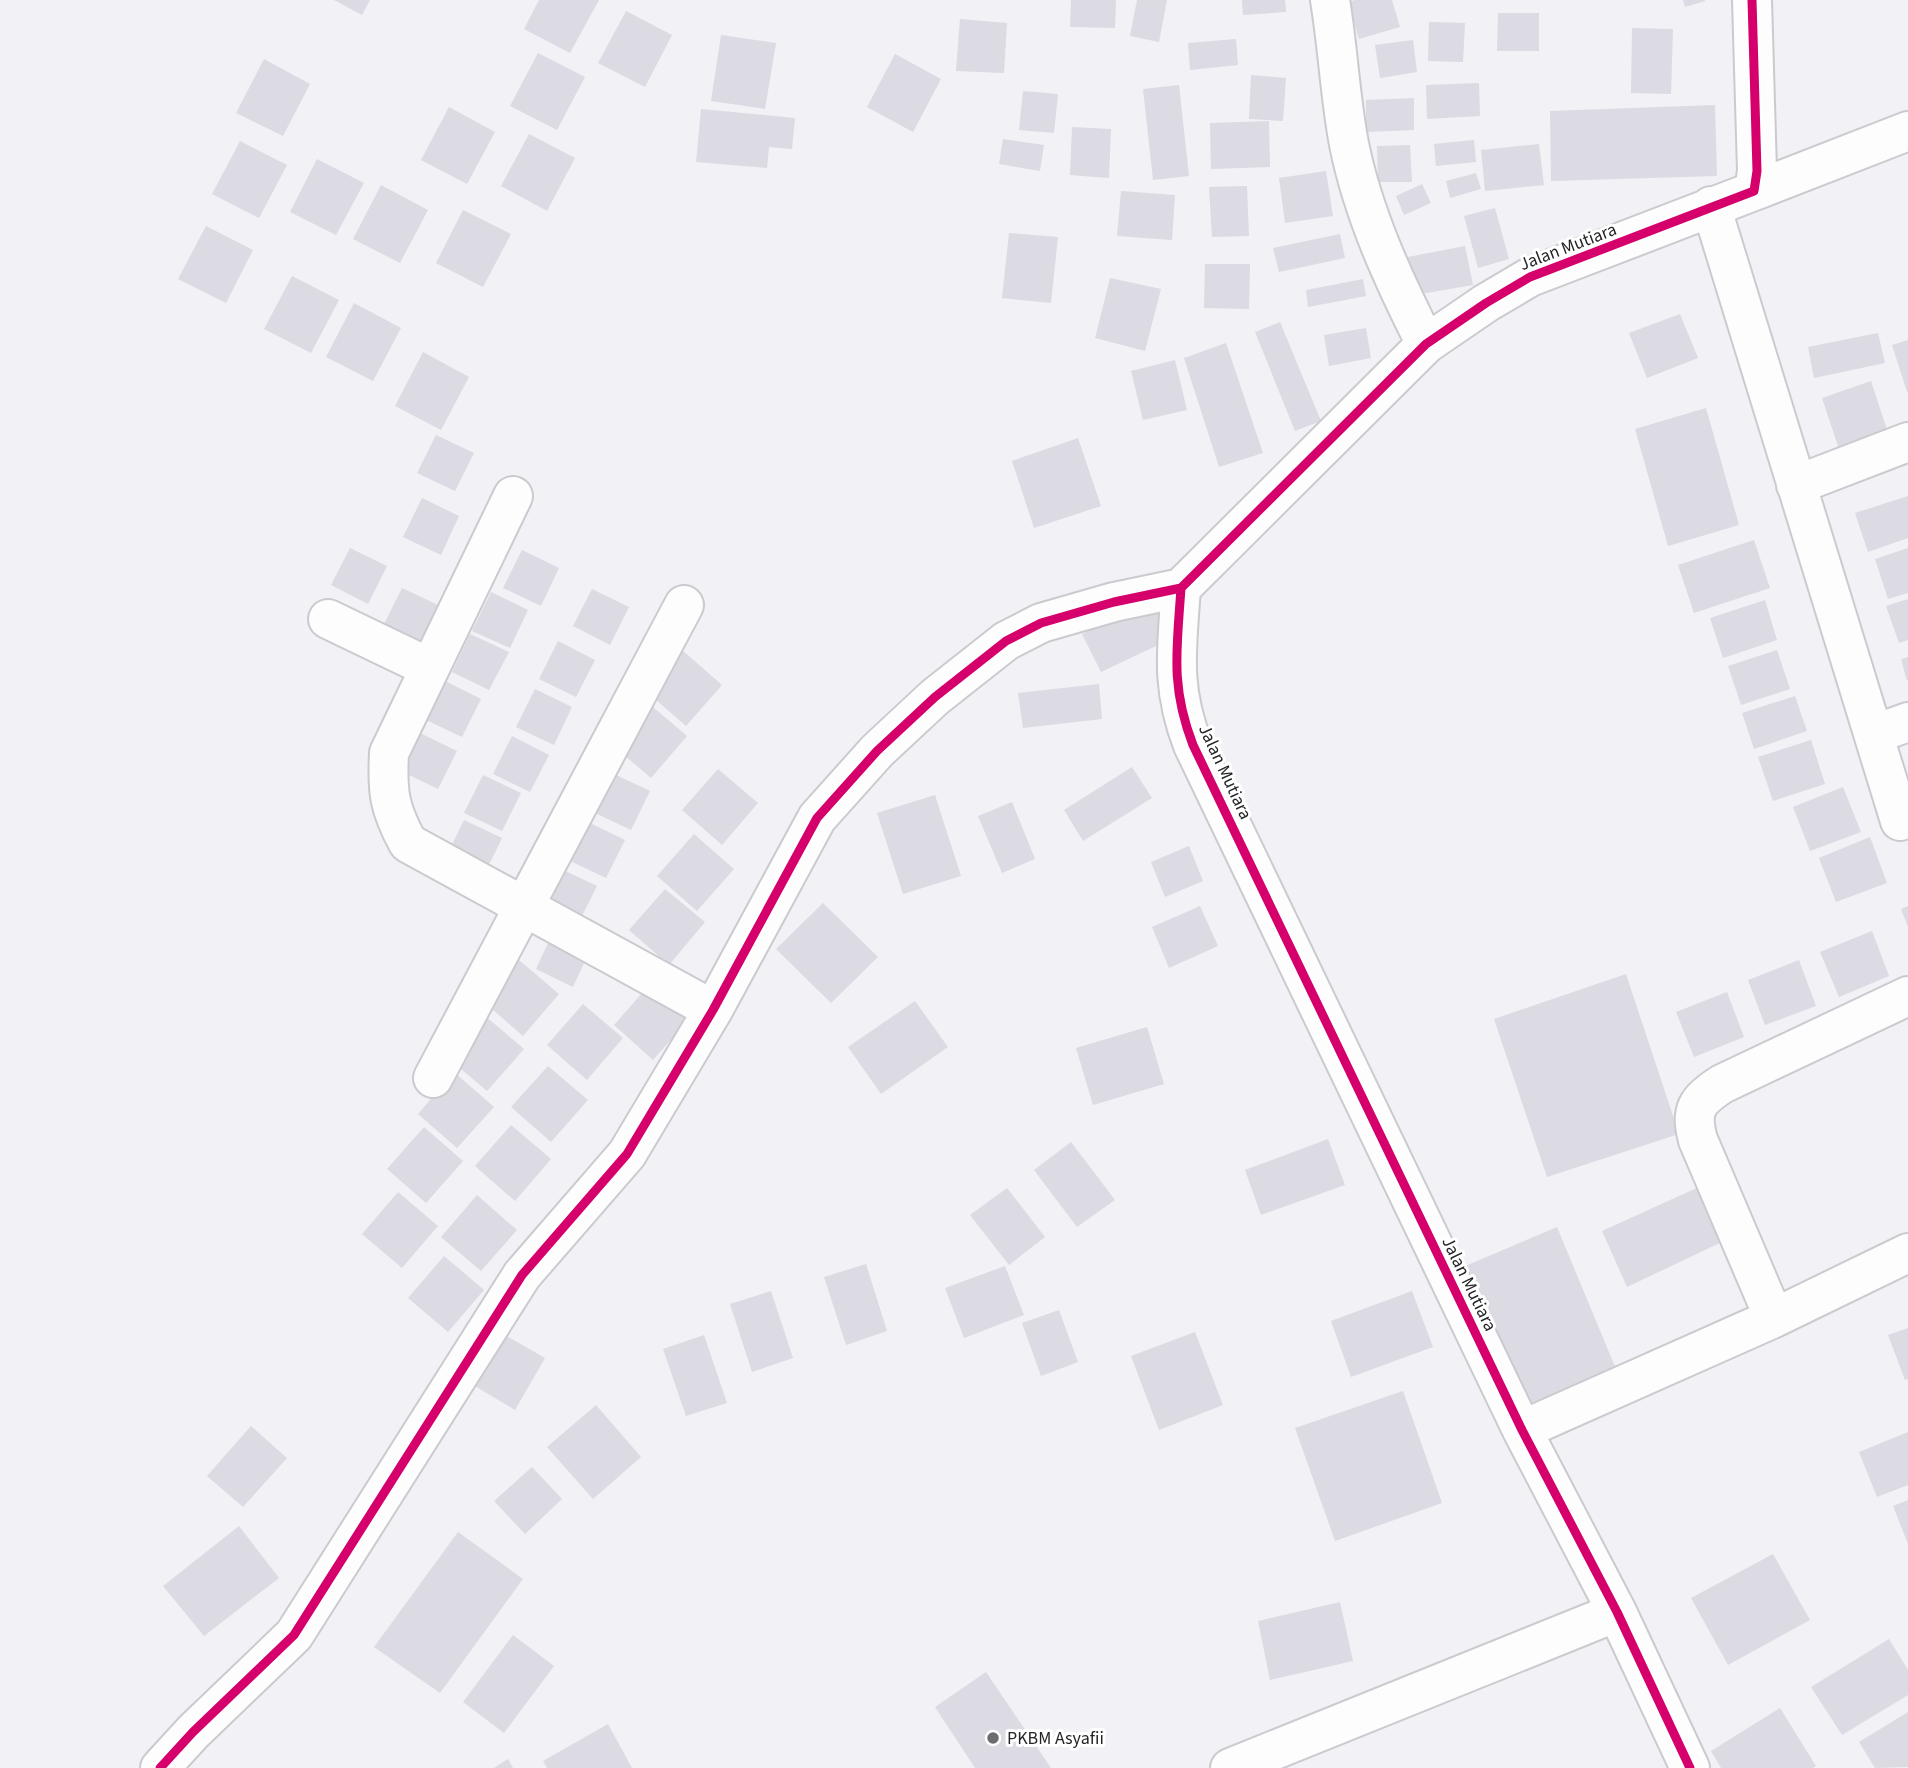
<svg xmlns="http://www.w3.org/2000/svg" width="1908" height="1768" font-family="'Source Sans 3',sans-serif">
<rect width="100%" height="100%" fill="#f2f1f6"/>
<!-- building -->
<path fill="#dcdae2" d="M334,0H370L362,15Z
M539,0H599L570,53L524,29Z
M1071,0H1116L1115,28L1070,27Z
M1137,0H1167L1159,42L1130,36Z
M1242,0H1285L1286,12L1243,15Z
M1355,0H1392L1400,27L1359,39L1348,2Z
M1683,0H1705V1L1685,7Z
M626,11L672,35L645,87L598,63Z
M1498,13H1539V51H1497Z
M960,19L1007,23L1004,73L956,71Z
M1429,22L1465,23L1463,62L1428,61Z
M1632,28L1673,29L1671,94L1631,93Z
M721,35L776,43L765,109L711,101Z
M1236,39L1238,65L1190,70L1188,43Z
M1413,40L1417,72L1380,78L1375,45Z
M538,53L585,77L557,130L510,106Z
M895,54L941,79L913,132L867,107Z
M264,59L310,84L283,136L236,113Z
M1251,75L1286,78L1283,121L1249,119Z
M1479,83L1480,116L1427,119L1426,85Z
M1179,85L1189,176L1153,180L1143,89Z
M1023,91L1058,94L1054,133L1019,130Z
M1414,98V130L1366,132V100Z
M1715,105L1717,176L1551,181L1550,111Z
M449,107L495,132L467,184L421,160Z
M701,109L795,118L792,149L769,147L767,168L696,162Z
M1269,121L1270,167L1211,169L1210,123Z
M1072,127L1111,129L1109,178L1070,175Z
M529,134L575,158L547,211L501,186Z
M1003,139L1044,145L1040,171L999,164Z
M1474,140L1476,162L1436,166L1434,144Z
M240,141L287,165L259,218L212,194Z
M1539,144L1544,185L1485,191L1481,150Z
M1410,145L1412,182H1378L1377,146Z
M317,159L364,183L336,235L290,212Z
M1326,171L1333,216L1285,223L1279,178Z
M1476,173L1481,189L1450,198L1446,181Z
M1422,184L1431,203L1404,215L1396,196Z
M381,185L428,210L400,263L353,239Z
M1247,186L1249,236L1212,237L1209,187Z
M1121,191L1175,195L1172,240L1117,236Z
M1495,208L1509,259L1478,268L1464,216Z
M463,210L511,234L483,287L436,263Z
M206,226L253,250L226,303L178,279Z
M1009,233L1058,237L1051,303L1002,298Z
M1340,234L1345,258L1279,272L1273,248Z
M1465,246L1473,285L1415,295L1408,257Z
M1205,264H1250L1249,309L1204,308Z
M292,276L339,300L311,353L264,329Z
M1110,278L1161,289L1145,351L1095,338Z
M1363,279L1366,296L1308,307L1306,290Z
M354,303L401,328L373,381L326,357Z
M1680,314L1698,358L1647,378L1629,333Z
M1280,322L1321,421L1295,431L1255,332Z
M1366,328L1371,358L1329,366L1324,335Z
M1878,333L1885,363L1814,378L1808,347Z
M1908,340V392H1907L1892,345Z
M1226,343L1263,453L1219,467L1184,358Z
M423,352L469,377L441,430L395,406Z
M1175,360L1187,410L1143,420L1131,371Z
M1871,381L1888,433L1839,449L1822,398Z
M1706,408L1739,525L1668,546L1635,429Z
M436,435L474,453L455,491L417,473Z
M1078,438L1101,506L1034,528L1012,461Z
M1908,496V538L1868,552L1855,513Z
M422,498L459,516L441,555L403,537Z
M1754,540L1770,588L1694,613L1678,565Z
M350,548L387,566L368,604L331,585Z
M1908,548V593L1888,599L1875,559Z
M522,550L559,568L541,606L503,588Z
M402,588L440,606L421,644L383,626Z
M592,589L629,607L610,645L573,626Z
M491,592L528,610L510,648L472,631Z
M1158,597L1177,636L1101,672L1082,634Z
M1908,599V640L1899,643L1886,606Z
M1765,600L1777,640L1723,658L1710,618Z
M470,634L509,652L489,690L452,672Z
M558,641L595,660L576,697L539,679Z
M682,650L722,685L686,726L647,692Z
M1777,650L1790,689L1741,705L1728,666Z
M1908,657V680L1907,681L1901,659Z
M443,680L481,699L462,737L424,719Z
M1099,684L1102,719L1023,728L1018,693Z
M535,689L572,707L554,745L516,727Z
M1795,696L1807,731L1754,749L1742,713Z
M647,702L687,736L651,778L611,744Z
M420,733L457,751L438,789L401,771Z
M512,736L549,755L530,792L493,774Z
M1811,740L1825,784L1773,801L1758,757Z
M1132,767L1152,798L1083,841L1064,810Z
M718,769L758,803L722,845L682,810Z
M612,773L650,791L631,830L593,812Z
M483,775L521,793L502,831L464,813Z
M1843,787L1861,832L1810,851L1793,807Z
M935,795L961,876L903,894L877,813Z
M1012,802L1035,859L1002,873L978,816Z
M464,820L502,838L483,877L445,859Z
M588,822L625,840L606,878L568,860Z
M694,834L734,869L697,911L657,876Z
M1870,837L1887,883L1836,902L1819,858Z
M1189,846L1203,881L1165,897L1151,862Z
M559,868L597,886L578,924L540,906Z
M665,889L705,922L669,965L629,930Z
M823,903L878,957L831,1003L776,949Z
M1200,906L1218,946L1169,968L1152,927Z
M1908,906V927L1901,909Z
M554,930L591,948L573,987L536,969Z
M1872,931L1889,976L1839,997L1820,952Z
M519,960L559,994L523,1036L484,1002Z
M1799,960L1816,1006L1765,1025L1748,980Z
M1626,974L1679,1134L1547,1177L1494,1019Z
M651,983L690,1018L653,1060L614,1025Z
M1727,992L1744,1037L1694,1057L1676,1012Z
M915,1001L948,1047L881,1094L848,1047Z
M583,1004L623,1038L587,1080L547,1045Z
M484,1015L524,1049L487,1091L447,1057Z
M1147,1027L1164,1084L1093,1105L1076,1048Z
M548,1066L588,1100L551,1142L511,1107Z
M454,1072L494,1107L457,1148L418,1114Z
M511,1125L551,1159L515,1201L475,1166Z
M424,1127L463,1161L426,1203L387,1169Z
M1328,1139L1345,1185L1261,1215L1245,1170Z
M1071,1142L1115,1200L1077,1227L1034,1170Z
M1701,1186L1726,1240L1627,1287L1602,1231Z
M1007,1188L1045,1237L1009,1265L970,1215Z
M398,1192L438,1226L402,1268L362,1234Z
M477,1195L517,1230L481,1271L441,1237Z
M1557,1227L1621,1381L1523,1423L1458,1269Z
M444,1256L484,1290L448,1332L408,1298Z
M866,1264L887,1331L846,1345L824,1277Z
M1005,1266L1024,1315L964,1338L945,1288Z
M771,1291L793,1358L752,1372L730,1304Z
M1412,1291L1433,1347L1351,1377L1331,1321Z
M1059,1310L1078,1362L1041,1376L1022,1323Z
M1908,1328V1379L1905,1380L1888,1335Z
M496,1330L545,1358L515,1410L465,1380Z
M1195,1332L1223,1405L1159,1430L1131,1356Z
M704,1335L727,1403L686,1416L663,1349Z
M1403,1391L1442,1503L1335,1541L1295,1428Z
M596,1405L641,1457L593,1499L547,1447Z
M251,1426L287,1458L243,1507L207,1476Z
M1908,1432V1485L1877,1497L1859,1452Z
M532,1467L562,1499L525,1534L494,1501Z
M1908,1500V1544L1893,1506Z
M239,1526L279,1578L204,1636L163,1586Z
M458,1532L523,1579L440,1693L374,1647Z
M1773,1554L1810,1620L1728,1665L1691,1598Z
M1340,1602L1353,1661L1270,1680L1258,1621Z
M513,1635L554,1666L504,1733L463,1702Z
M1889,1639L1908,1670V1695L1842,1735L1811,1687Z
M986,1672L1051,1768H975L935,1707Z
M1780,1708L1816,1766L1813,1768H1721L1711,1751Z
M1908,1712V1767L1875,1768L1859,1742Z
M608,1724L632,1768H547L543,1761Z
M508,1759L513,1768H494Z"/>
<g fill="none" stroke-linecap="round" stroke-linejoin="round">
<defs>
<path id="minor" d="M1330,0C1338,47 1340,98 1349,144C1363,214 1394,281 1426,344
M1754,191L1908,131
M1711,206L1900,821
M1796,485L1908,442
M513,496L389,753C387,792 389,808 408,843L713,1010
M328,619L430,668
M1875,734L1908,722
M433,1078L684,605
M1774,1318L1698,1140C1690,1110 1696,1101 1722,1084L1908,996
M1522,1430L1774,1318L1908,1253
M160,1768L193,1732L294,1635L522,1275L627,1154L713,1010L817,818L877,751L935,697L1006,641L1041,623L1114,602L1181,588
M1230,1768L1617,1612
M1690,1768L1617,1612L1522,1430L1193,745C1170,686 1177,648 1181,588L1426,344L1486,303L1530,277L1754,191L1757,171L1752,0"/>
</defs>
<!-- minor casing -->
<use href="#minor" stroke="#cbcace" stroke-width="42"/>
<!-- minor -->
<use href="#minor" stroke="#fdfdfe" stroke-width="38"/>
<defs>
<path id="cycleway" d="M160,1768L193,1732L294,1635L522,1275L627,1154L713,1010L817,818L877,751L935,697L1006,641L1041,623L1114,602L1181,588
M1690,1768L1617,1612L1522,1430L1193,745C1170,686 1177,648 1181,588L1426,344L1486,303L1530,277L1754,191L1757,171L1752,0"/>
</defs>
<!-- cycleway casing -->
<use href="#cycleway" stroke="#fff" stroke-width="13"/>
<!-- cycleway -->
<use href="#cycleway" stroke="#d6006c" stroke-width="9"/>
</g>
<!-- markers -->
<circle fill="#6c6c6f" stroke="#fff" stroke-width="2.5" cx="993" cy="1738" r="7"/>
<g text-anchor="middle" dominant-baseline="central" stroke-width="6" stroke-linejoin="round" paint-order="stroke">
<!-- street labels -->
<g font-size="18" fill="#242427" stroke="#fff">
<text transform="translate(1568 247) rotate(-21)">Jalan Mutiara</text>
<text transform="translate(1225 772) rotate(65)">Jalan Mutiara</text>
<text transform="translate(1469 1284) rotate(64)">Jalan Mutiara</text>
</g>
<!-- poi labels -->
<g font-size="18" fill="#242427" stroke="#fff" text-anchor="start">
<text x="1007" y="1738">PKBM Asyafii</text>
</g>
</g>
</svg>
